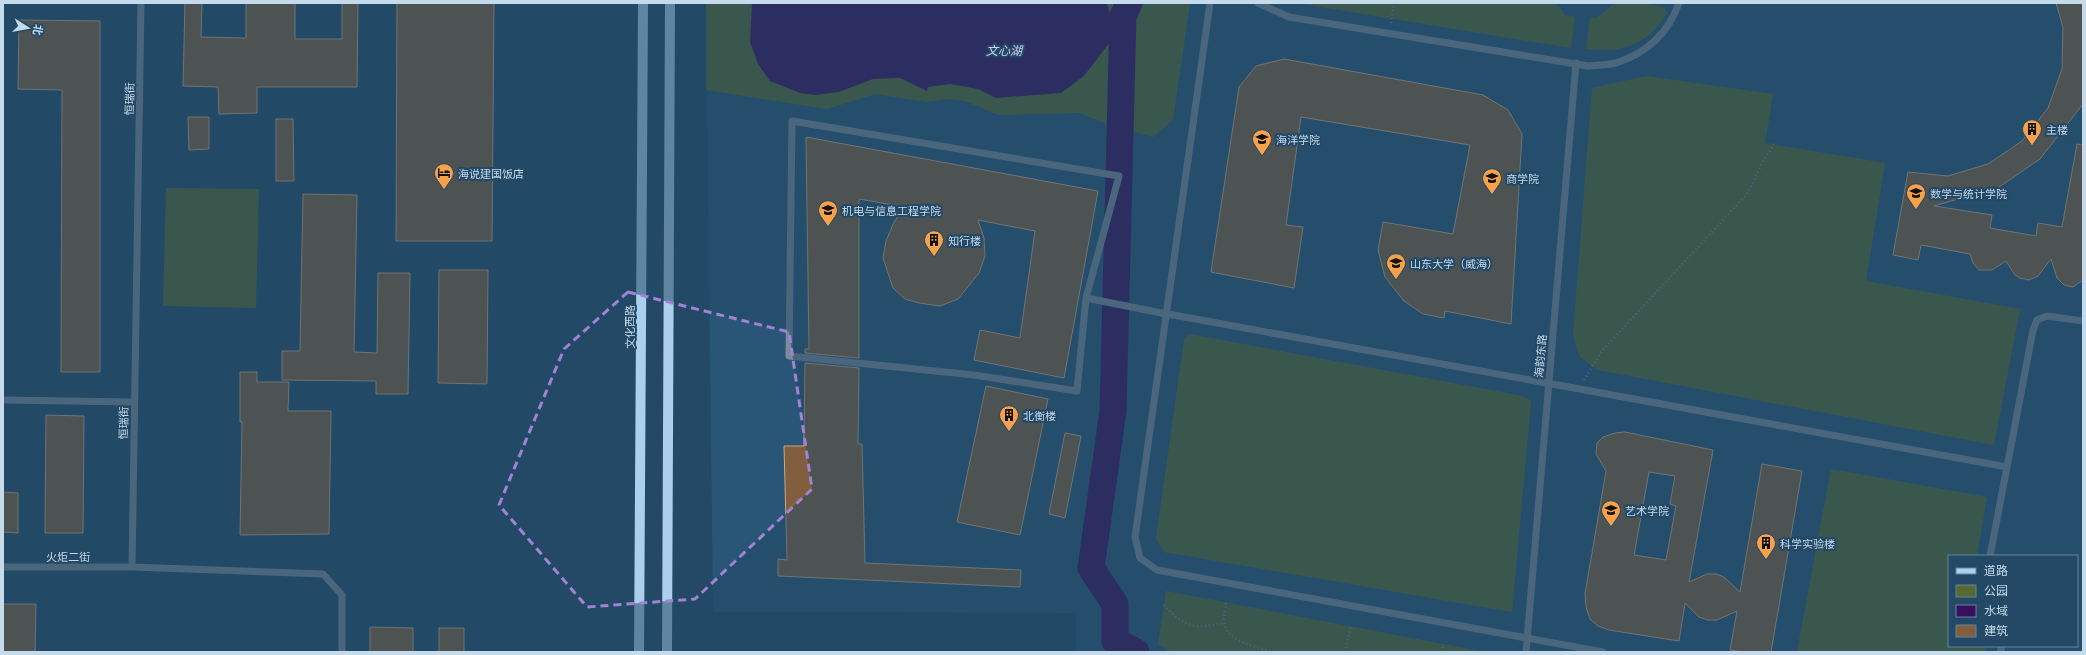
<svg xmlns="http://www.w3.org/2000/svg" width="2086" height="655" font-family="'Open Sans','Noto Sans SC',sans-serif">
<rect width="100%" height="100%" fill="#234966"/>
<!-- built -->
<path fill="#295677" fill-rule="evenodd" d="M706,3H2083V652H1076V613L713,612ZM1949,556H2077V646H1949Z"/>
<!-- green -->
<path fill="#586931" d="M706,3H1190L1173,120L1153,137L1111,126L1080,113L999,115L965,101L947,99L927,102L876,94L827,109L706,90Z
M1296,3H1557L1565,15L1575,17L1571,48Z
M1615,3H1641L1664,7L1667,13C1647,46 1622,53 1586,49L1590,17L1596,18Z
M1647,76L1773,94L1765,143L1885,163L1866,281L2020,309L1994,445L1598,370L1580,357L1573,336L1592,88Z
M166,188L259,189L256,308L163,306Z
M1190,334L1523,396L1531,401L1512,612L1164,552L1156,538L1184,340Z
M1831,469L1987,497L1977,556H1949V646H1986L1985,652H1797Z
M1166,591L1485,652H1172L1158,645Z"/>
<!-- water -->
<path fill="#390e5d" d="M752,3H1107L1113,25L1110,42L1084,76L1061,93L996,98L978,89L950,84L928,87L927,91L900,78L873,79L839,92L815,95L800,93L770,81L758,64L750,42Z"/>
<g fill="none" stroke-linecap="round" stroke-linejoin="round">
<!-- river -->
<path stroke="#390e5d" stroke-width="27" d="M1129,3L1123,16L1113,411L1091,568L1115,604V641L1136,652"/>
</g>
<!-- building -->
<path fill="#815e3d" stroke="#cea784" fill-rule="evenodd" d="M185,3H202L201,37L246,38V3H295V39H342V3H358L357,87H257V113L219,114L218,87L183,86Z
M397,3H494L492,241H396Z
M2056,3H2083V104L2040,159L1999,187L1934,206L1992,215L1990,228L2036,236L2038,223L2062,227L2077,144L2083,145V280L2073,287L2064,285L2057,278L2051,259L2038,276L2029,280L2020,278L2015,275L2006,261L1992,270H1979L1973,263L1970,254L1921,245L1918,260L1893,255L1908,172L1948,176L1988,164L2022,141L2048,108L2062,69L2063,27Z
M19,20L100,21V372H61L62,90L18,89Z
M1284,59L1483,95L1508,110L1522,134L1511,324L1445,311L1444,318L1423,314L1404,301L1385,277L1378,250L1383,222L1453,234L1470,145L1301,117L1286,225L1303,227L1294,288L1211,272L1239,87L1256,66Z
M188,117H209V149L189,150Z
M276,119H293L294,181H276Z
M806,137L1098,191L1064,378L974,360L980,330L1020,338L1035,231L978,220L984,238L985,256L979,273L958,299L940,306L919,303L905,299L893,288L883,258L886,241L894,222L905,207L859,199V358L805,353V349H809Z
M303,194L357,195L354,352L377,353L378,273H410L408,394H376V381L282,380V351H300Z
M439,270H488L487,384L438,383Z
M805,363L859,368L858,444H862L865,563L1021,570L1020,587L778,576V559L787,560L784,446H804Z
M240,372H257V382H289L288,411H331L329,534L240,535L242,422H240Z
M986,386L1048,399L1020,535L957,522Z
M46,415L84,416L83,533H45Z
M1625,432L1713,450L1689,582L1707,574H1716L1724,577L1740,592L1762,464L1802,471L1771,652H1745L1730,650L1737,611L1717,620H1708L1699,617L1685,603L1679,641L1609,630L1598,626L1590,619L1586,607L1585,594L1606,471L1596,454L1597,443L1603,437L1615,433ZM1649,472L1675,476L1670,504L1676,506L1666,560L1634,555Z
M1065,433L1081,436L1065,518L1049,514Z
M3,492L18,493V533L3,532Z
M3,604H36L35,652H3Z
M370,627L413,628V652H370Z
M439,628H464V652H439Z"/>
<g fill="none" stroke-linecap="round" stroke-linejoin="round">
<!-- path -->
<path stroke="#68869e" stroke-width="2.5" stroke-dasharray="1 3" stroke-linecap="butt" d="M1391,23L1394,3
M1584,380L1601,352L1748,193L1762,163L1774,144
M1226,603C1226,609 1223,616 1224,622C1226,642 1257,647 1272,652
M1164,605C1174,617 1188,628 1205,626C1211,626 1217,623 1224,623
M1345,652L1351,626
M1442,652L1443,644"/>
<!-- minor -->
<path stroke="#7a8b9a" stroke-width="7" d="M141,3L132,567L323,574L342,595V652
M1210,3L1135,537L1140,558L1157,570L1603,652
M1258,3L1289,17L1588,66C1597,65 1607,65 1616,63C1647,53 1668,34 1679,3
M1086,298L1119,176L792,121L789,356L974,375L1077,391L1086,298L1172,315
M1168,314L2007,467L2033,330L2037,320L2047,316L2083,321
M3,400L134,402
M1990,556L2007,467
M3,567H132
M1526,652L1576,63
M2000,652L2002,646"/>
<!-- major -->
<path stroke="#abcfec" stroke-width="10" d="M639,652L643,3
M667,652L670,3"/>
</g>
<!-- marked area -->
<path d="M0 0H2086V655H0ZM628,292L789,332L812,489L695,599L587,607L499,505L564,349Z" fill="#234966" fill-opacity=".55" fill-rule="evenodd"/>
<path fill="none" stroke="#a083d5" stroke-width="3" stroke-dasharray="8 5" stroke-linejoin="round" d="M628,292L789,332L812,489L695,599L587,607L499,505L564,349Z"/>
<!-- icons -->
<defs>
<symbol id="building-pin" viewBox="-11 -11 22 30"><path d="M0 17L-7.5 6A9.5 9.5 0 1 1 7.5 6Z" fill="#f7a149" stroke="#234966"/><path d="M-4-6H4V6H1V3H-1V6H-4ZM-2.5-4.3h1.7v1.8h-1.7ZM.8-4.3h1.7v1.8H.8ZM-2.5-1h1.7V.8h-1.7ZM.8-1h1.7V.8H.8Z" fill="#111"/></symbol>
<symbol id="university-pin" viewBox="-11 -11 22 30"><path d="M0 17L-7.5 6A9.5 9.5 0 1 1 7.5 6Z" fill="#f7a149" stroke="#234966"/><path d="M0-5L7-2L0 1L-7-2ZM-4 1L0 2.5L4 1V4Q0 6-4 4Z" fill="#111"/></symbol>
<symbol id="hotel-pin" viewBox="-11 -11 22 30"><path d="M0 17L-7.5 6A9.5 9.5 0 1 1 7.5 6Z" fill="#f7a149" stroke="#234966"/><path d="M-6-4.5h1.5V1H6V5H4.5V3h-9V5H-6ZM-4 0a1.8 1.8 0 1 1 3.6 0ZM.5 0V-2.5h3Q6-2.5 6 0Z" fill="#111"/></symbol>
</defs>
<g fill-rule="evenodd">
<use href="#building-pin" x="2021" y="118" width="22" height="30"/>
<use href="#university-pin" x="1251" y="128" width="22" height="30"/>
<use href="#hotel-pin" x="433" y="162" width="22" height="30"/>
<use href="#university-pin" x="1481" y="167" width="22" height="30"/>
<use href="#university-pin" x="1905" y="182" width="22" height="30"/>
<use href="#university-pin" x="817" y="199" width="22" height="30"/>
<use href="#building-pin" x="923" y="229" width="22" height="30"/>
<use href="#university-pin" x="1385" y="252" width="22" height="30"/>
<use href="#building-pin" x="998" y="404" width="22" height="30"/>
<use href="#university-pin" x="1600" y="499" width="22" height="30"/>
<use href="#building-pin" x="1755" y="532" width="22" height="30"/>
</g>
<g text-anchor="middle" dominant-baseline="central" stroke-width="4" stroke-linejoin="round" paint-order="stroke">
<!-- street labels -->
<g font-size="11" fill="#c5daeb" stroke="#234966">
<text transform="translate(129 99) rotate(-89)">恒瑞街</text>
<text transform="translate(629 327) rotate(-90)">文化西路</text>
<text transform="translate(1540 356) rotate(-85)">海韵东路</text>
<text transform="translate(123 423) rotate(-89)">恒瑞街</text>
<text x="68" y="556">火炬二街</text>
</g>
<!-- poi labels -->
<g font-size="11" fill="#c5daeb" stroke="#234966" text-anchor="start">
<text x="2046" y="129">主楼</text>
<text x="1276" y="139">海洋学院</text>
<text x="458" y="173">海说建国饭店</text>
<text x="1506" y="178">商学院</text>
<text x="1930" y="193">数学与统计学院</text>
<text x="842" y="210">机电与信息工程学院</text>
<text x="948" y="240">知行楼</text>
<text x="1410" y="263">山东大学（威海）</text>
<text x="1023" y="415">北衡楼</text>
<text x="1625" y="510">艺术学院</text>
<text x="1780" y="543">科学实验楼</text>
</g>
<!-- water labels -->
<g font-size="12" font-style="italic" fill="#ddcbf7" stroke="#234966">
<text x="1004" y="50">文心湖</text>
</g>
</g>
<!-- border -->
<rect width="2086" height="655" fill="none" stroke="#c5daeb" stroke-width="8"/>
<!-- legend -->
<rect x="1948" y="555" width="130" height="92" fill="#234966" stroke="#64839b"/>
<rect x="1956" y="568" width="20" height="6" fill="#abcfec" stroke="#64839b"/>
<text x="1984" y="575" font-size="12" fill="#c5daeb">道路</text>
<rect x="1956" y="585" width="20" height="12" fill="#586931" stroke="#64839b"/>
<text x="1984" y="595" font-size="12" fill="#c5daeb">公园</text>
<rect x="1956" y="605" width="20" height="12" fill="#390e5d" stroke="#64839b"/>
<text x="1984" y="615" font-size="12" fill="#c5daeb">水域</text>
<rect x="1956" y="625" width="20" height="12" fill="#815e3d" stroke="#64839b"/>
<text x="1984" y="635" font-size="12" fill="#c5daeb">建筑</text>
<!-- north arrow -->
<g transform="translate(28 28) rotate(101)" stroke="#234966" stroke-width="3" paint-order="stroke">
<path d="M0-3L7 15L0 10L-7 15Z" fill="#c5daeb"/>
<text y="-6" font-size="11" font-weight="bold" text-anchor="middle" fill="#c5daeb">北</text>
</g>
</svg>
